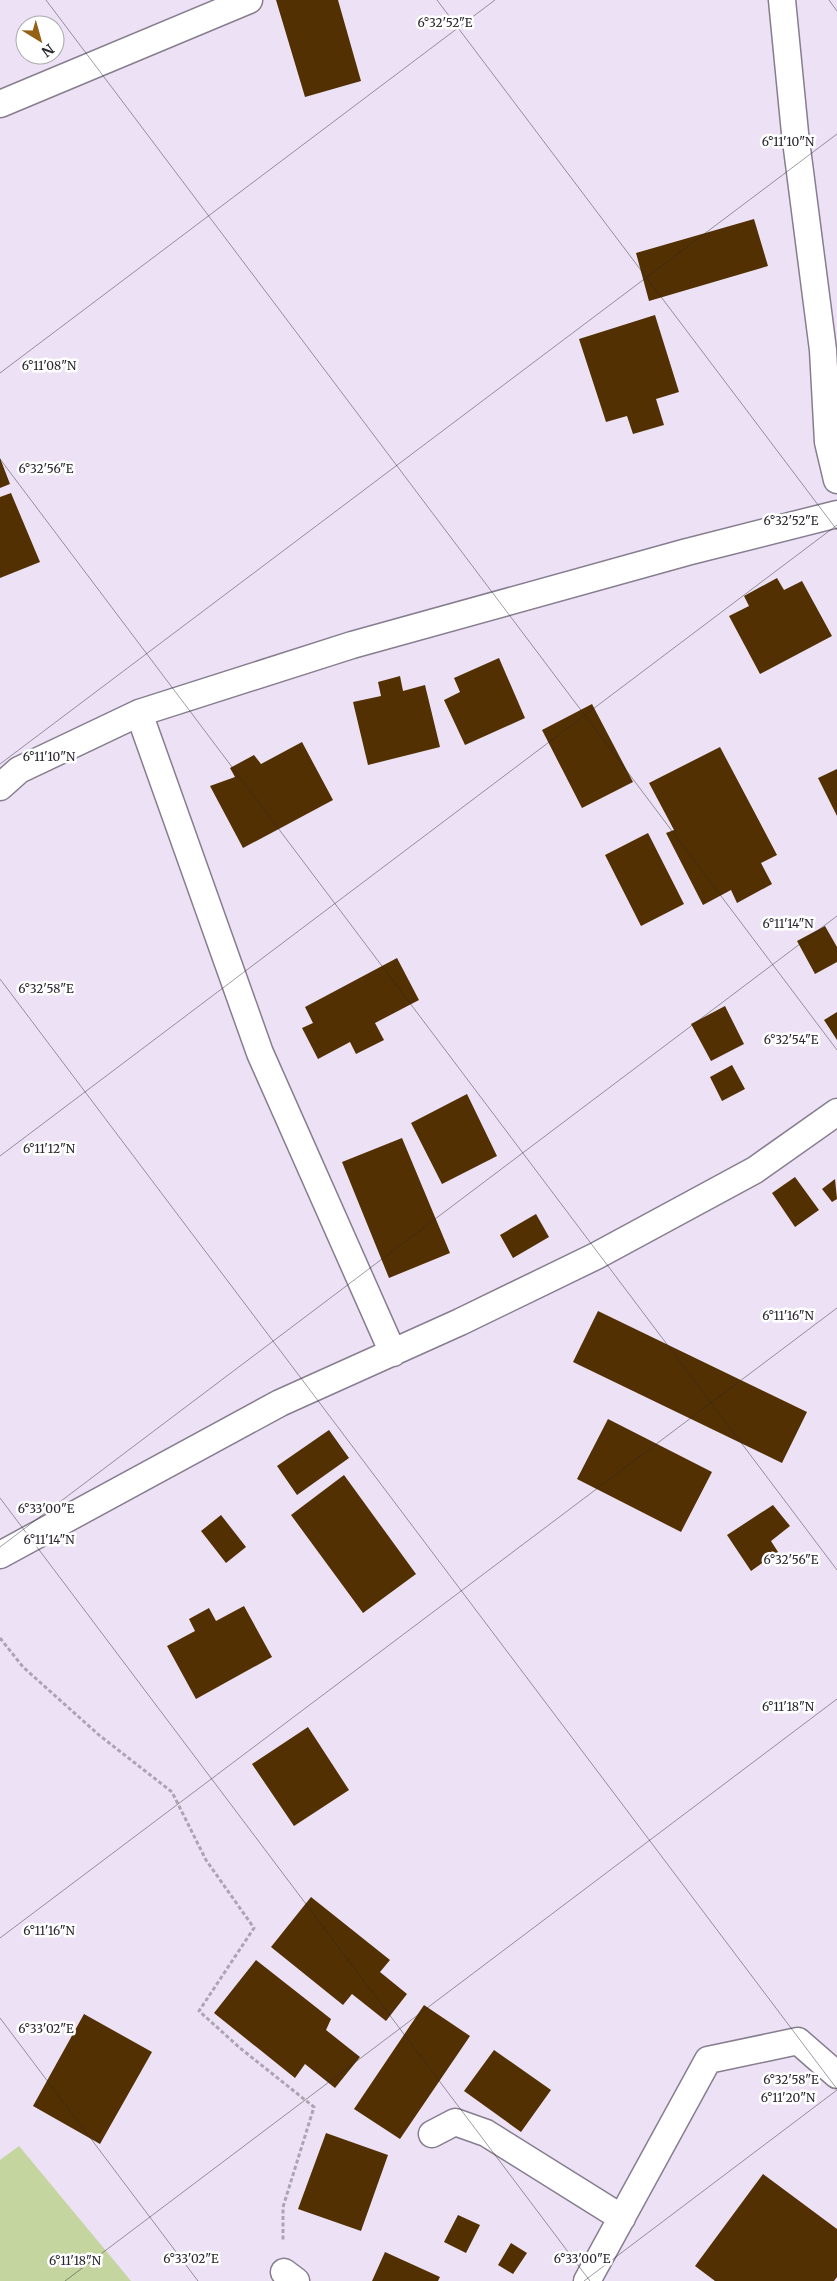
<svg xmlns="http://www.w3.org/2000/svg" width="837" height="2281" font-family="Merriweather,serif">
<rect width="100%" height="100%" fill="#ede2f5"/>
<!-- green -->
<path fill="#c4d5a0" d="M19,2146L131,2281H0V2160Z"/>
<!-- building -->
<path fill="#533002" d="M276,0H338L361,81L305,97Z
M754,219L768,266L649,301L636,253Z
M655,315L679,392L656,399L664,425L633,434L627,416L606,422L579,339Z
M0,458L10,484L0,488Z
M11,493L40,562L0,578V497Z
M777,578L784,590L802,581L832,636L760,674L729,616L749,606L744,596Z
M499,658L525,718L465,745L444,700L460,692L454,678Z
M400,676L403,691L425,685L440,747L368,765L353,702L381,696L378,682Z
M592,704L633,782L582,808L542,730Z
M302,742L333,800L243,848L210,786L235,777L230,768L254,755L261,764Z
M720,747L777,855L761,863L772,884L737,903L731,890L703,905L666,833L674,830L649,783Z
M837,769V816L818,778Z
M648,833L684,904L641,926L605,855Z
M825,926L837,947V962L815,974L797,941Z
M397,958L419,1000L375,1023L384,1040L356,1054L350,1042L318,1059L302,1028L313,1023L305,1007Z
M725,1006L744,1044L711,1061L691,1024Z
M837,1012V1040L824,1020Z
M732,1065L745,1089L722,1101L710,1077Z
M467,1094L497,1156L442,1184L411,1123Z
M402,1138L450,1253L389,1278L342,1162Z
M795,1177L819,1210L795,1227L772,1193Z
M835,1179L837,1199L832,1202L822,1189Z
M536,1214L549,1237L513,1258L500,1235Z
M598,1311L807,1412L782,1463L573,1362Z
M608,1419L712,1472L681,1532L577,1479Z
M329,1430L349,1458L297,1495L277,1466Z
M344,1475L416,1574L363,1613L291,1515Z
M773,1505L790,1526L771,1541L778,1552L751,1571L727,1535Z
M221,1515L246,1547L226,1563L201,1531Z
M244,1606L272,1657L196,1699L167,1646L195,1631L189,1619L209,1608L216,1621Z
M308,1727L349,1790L294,1826L252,1764Z
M311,1897L390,1960L380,1972L407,1994L386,2021L352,1994L343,2005L271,1947Z
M256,1960L331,2019L326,2030L360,2057L335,2088L305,2064L295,2078L214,2013Z
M424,2005L470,2036L400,2139L354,2109Z
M84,2014L152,2052L100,2144L33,2106Z
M494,2050L551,2090L521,2132L464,2091Z
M326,2133L388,2155L361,2231L298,2209Z
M763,2174L837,2229V2277L834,2281H715L695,2266Z
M458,2215L480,2225L466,2253L444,2242Z
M511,2243L527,2253L513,2274L498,2265Z
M385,2252L440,2277L438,2281H372Z"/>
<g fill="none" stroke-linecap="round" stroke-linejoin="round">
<defs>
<path id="minor" d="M782,0L795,133L823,350L828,442L837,480
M0,104L249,0
M0,787L19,770L139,713
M393,1353L260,1053L139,713L352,645L687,552L837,514
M0,1555L280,1403L460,1322L596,1256L755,1170L837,1112
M432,2134L455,2122L486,2133L622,2218
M284,2272L296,2281
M587,2281L708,2060L798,2041L837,2075"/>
</defs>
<!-- minor casing -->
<use href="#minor" stroke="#877d8f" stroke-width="29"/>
<!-- path -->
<path stroke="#aca4b3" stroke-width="3" stroke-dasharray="4 2.5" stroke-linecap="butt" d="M0,1638L23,1667L99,1735L172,1792L206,1860L254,1928L199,2011L240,2048L314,2107L283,2207V2241"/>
<!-- minor -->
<use href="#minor" stroke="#fff" stroke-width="26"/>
</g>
<!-- ticks -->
<path fill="none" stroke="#2a262d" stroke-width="1" stroke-opacity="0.45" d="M46,0L837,1050M437,0L837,530M829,0L837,11M0,373L495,0M0,459L837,1570M0,764L837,134M0,979L837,2089M0,1156L837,525M0,1498L590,2281M0,1547L837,916M0,1938L837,1308M0,2018L198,2281M65,2281L837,1699M584,2281L837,2090"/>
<g font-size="12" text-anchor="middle" fill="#2a262d" stroke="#fff" stroke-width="5" stroke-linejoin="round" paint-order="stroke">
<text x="445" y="27">6°32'52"E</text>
<text x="788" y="146">6°11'10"N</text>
<text x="49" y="370">6°11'08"N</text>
<text x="46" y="473">6°32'56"E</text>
<text x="791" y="525">6°32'52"E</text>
<text x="49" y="761">6°11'10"N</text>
<text x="788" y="928">6°11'14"N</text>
<text x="46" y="993">6°32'58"E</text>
<text x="791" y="1044">6°32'54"E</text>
<text x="49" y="1153">6°11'12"N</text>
<text x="788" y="1320">6°11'16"N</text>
<text x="46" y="1513">6°33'00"E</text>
<text x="49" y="1544">6°11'14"N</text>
<text x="791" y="1564">6°32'56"E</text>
<text x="788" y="1711">6°11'18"N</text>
<text x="49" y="1935">6°11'16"N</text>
<text x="46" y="2033">6°33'02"E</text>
<text x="791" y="2084">6°32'58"E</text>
<text x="788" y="2102">6°11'20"N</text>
<text x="191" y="2263">6°33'02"E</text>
<text x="582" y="2263">6°33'00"E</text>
<text x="75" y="2265">6°11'18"N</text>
</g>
<!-- north arrow -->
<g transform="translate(40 40) rotate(143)"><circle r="24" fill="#ffffff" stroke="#aaa8ab"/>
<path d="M0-4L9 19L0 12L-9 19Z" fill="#946014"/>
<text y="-8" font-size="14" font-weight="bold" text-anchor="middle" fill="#2a262d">N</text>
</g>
</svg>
